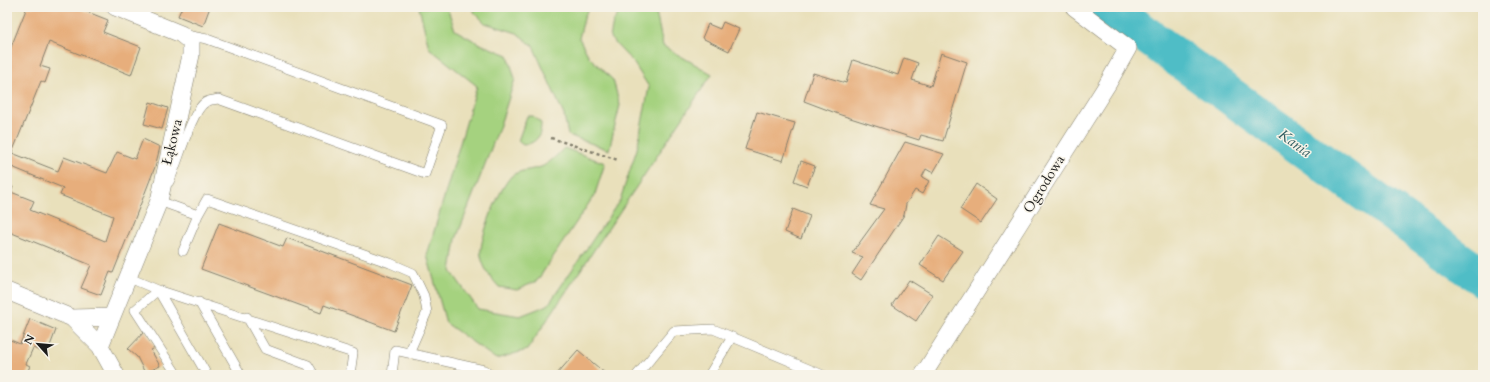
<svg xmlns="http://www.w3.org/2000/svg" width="1490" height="382" font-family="Cardo,serif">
<rect width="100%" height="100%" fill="#f7f3e8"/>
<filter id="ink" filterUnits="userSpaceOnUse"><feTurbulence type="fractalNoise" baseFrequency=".025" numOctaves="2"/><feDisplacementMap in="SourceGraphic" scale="8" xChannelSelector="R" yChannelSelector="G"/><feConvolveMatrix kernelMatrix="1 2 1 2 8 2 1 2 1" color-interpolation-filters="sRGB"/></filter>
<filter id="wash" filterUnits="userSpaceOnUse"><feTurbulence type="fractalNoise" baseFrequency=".012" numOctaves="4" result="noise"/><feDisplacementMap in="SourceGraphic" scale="16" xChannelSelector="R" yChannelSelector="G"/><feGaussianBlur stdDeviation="0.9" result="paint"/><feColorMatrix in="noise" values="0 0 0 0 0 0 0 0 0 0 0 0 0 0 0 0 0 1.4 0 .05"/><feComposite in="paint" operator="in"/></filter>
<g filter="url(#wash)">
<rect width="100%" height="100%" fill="#e9e0bb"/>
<!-- green -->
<path fill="#a5d27f" stroke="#60774e" d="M419,7H447L455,30L480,44L508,55L515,79L499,128L456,239L451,271L478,309L520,316L548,305L620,200L637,149L649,87L633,62L610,38L613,22L623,7H655L663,46L712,74L527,350L496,359L446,323L427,255L477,86L429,48Z
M474,7H590L585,15L579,38L589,57L613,80L620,105L609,150L568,135L564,115L533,46L517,33L485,23L474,12Z
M527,116H533L541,123C541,136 537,143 523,145L518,141Z
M564,148L605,163L595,194L537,281L517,290L499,287C491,278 483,268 481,256C478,241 501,182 514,174C522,170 532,170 541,167C550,163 557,155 564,148Z"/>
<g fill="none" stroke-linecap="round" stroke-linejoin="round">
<!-- river -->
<path stroke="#4fbdc6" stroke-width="38" d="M1107,7L1483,278"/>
</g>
<g id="blocks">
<!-- building -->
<path fill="#e7ae7b" d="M27,7H75L108,20L103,32L141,47L131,75L49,42L40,66L50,69L45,83L41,81L12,153L58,171L64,157L107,173L117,152L135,159L143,139L160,147L155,167L141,203L113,273L110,272L101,295L81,288L91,265L7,231V185L13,187L11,192L34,201L30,210L105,241L113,216L60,195L63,188L7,165V57Z
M182,7H210L203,26L178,16Z
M723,22L739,29L729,51L702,38L708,24L720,29Z
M941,53L967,62L943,141L921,135L919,140L841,115L804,101L813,73L846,83L853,60L898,75L904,58L918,63L912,80L931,86Z
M150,102L168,108L162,129L144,124Z
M757,112L795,123L783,161L745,149Z
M905,142L944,154L933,173L926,169L922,177L929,181L922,194L915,190L906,204L904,215L861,280L852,274L863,257L852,253L884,209L870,205Z
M801,161L815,166L807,186L794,181Z
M976,184L997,199L981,223L960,209Z
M793,209L810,216L801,239L785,232Z
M219,223L283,247L287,238L412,285L394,331L324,305L321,313L201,269Z
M939,236L963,251L943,280L920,265Z
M909,280L933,295L916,321L892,305Z
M30,319L56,330L47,354L33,348L26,364L30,366L26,375H7V342L8,339L20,344Z
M145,331L155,348L151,350L160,366L145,373L137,357L128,349Z
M578,350L607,375H556Z"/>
</g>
</g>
<g filter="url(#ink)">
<use href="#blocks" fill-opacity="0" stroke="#827e6c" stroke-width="1"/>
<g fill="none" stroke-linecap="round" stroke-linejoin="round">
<defs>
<path id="service" d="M169,182C178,164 191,110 206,102C209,100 215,100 218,99L425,174L442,125L207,39L186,35
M161,197L159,201L198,215L207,199L390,263L413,273L424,296L427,312L409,353
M183,251L198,215
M127,277L158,290L207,375
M199,302L241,375
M247,317L265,349L308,365L314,375
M177,375L135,310L158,290L353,353L350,375
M392,375L395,350L484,370L490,375
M637,375L674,331L713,329L823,375
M709,375L732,337"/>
<path id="minor" d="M7,291L72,318L100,346L116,375
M72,318L111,317
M100,346L159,201L191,55V42L181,34L115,7
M923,375L1107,85L1128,48L1074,7"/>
</defs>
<!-- service casing -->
<use href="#service" stroke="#827e6c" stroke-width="10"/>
<!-- minor casing -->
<use href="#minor" stroke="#827e6c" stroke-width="18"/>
<!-- path -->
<path stroke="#827e6c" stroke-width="2.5" stroke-dasharray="3 3" stroke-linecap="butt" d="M551,138L618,160"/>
<!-- service -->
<use href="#service" stroke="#fff" stroke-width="9"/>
<!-- minor -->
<use href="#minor" stroke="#fff" stroke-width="17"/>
</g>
</g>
<g text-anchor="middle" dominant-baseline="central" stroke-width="3" stroke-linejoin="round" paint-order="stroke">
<!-- street labels -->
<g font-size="14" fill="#1c1c1c" stroke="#f7f3e8">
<text transform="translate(172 142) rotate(-76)">Łąkowa</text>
<text transform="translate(1044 184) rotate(-58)">Ogrodowa</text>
</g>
<!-- water labels -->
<g font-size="15" font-style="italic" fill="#305c60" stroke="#f7f3e8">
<text transform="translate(1295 143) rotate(36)">Kania</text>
</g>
</g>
<!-- margin -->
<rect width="1490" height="382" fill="none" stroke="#f7f3e8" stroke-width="24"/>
<!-- north arrow -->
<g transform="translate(38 344) rotate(297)" stroke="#f7f3e8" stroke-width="3" paint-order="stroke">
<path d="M0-3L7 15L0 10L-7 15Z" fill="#1c1c1c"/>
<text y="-6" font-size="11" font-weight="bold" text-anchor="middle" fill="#1c1c1c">N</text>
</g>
</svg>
